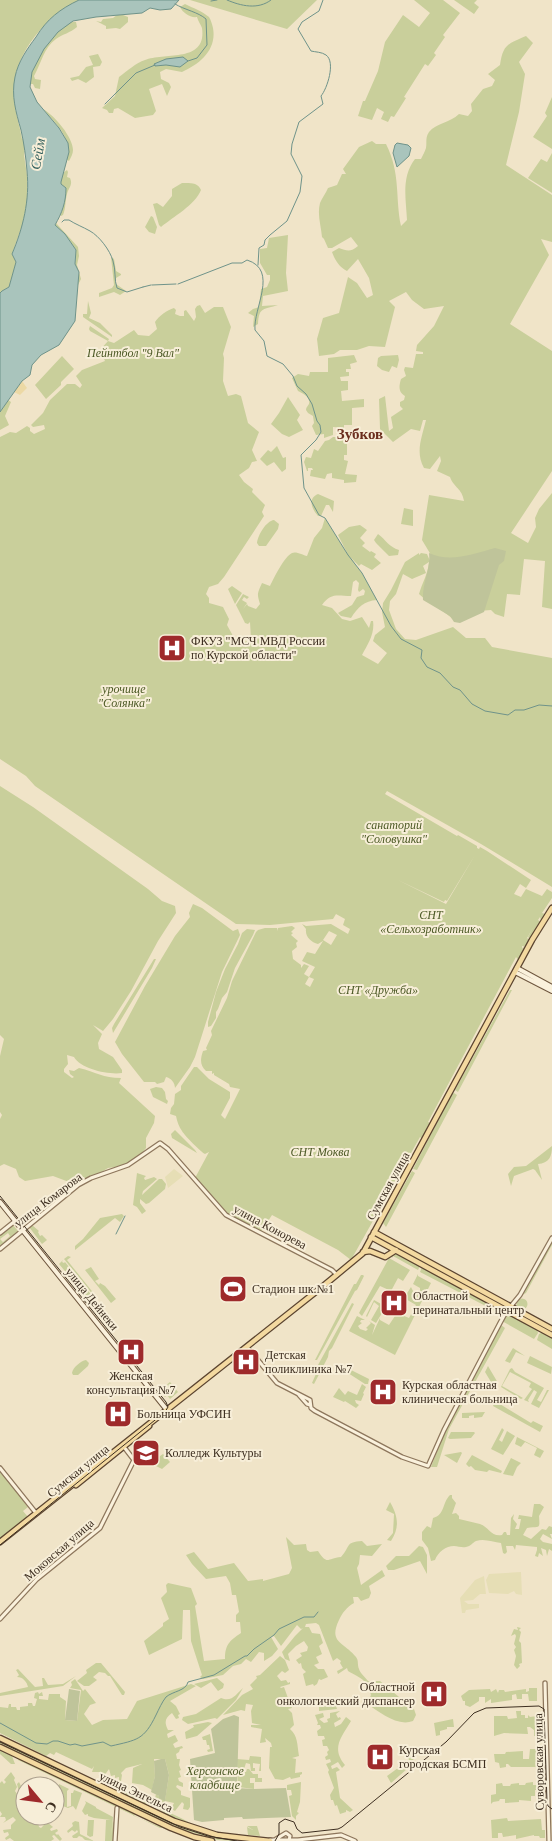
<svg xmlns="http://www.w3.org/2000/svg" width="552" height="1841" font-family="'Times New Roman',serif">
<rect width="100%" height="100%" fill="#f0e4c8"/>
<!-- farmland -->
<path fill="#e6deb5" d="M174,1169L183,1176L168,1188L165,1177Z
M521,1572L522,1595L516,1594L514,1591L508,1594L489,1593L486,1580L489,1574Z
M484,1576L486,1594H480L473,1600L464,1601L468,1604H479V1608L466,1610L465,1613H462L460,1598L475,1580Z"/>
<!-- green -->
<path fill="#c9cf9b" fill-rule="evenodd" d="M0,0H80C47,15 15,52 14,89C13,107 19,122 22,139H27L24,155L27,175V203L23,223L12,254L16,262L9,287L2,291L0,293Z
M190,0H317L287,29Z
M414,0H443L460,13L443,35L445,37L434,53L436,55L428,66L425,64L404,97L406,98L394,117L391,116L388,122L381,119L384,112L377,108L372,120L358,116L363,101H365L378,71L385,42L403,15L419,27L430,13Z
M454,0H477L474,3L479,7L474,14Z
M185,4C193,8 202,11 209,17C211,20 212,24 213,28C217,50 200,64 182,72L166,69L160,72L161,79L169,83L171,87L167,96L162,84L149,89L156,111L153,115L135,118L118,108L114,109L113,113H109L107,110L102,108L115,96L119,77C127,71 136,63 145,60C165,52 207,63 202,28C201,25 198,21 197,17C190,18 183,13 180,7Z
M117,15H123L128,17V22L120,29L116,28L106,29V26L96,21L101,22L103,19L113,18Z
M70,22H76L77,27C70,33 63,34 56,39C44,47 41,64 34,76L35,79L41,80L40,89L35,88L33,84H29C33,61 50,34 70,22Z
M526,36L533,43L519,62L525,74L519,112L506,165L552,195V242L541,239L549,255L510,324L552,351V471L511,533L528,543L536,527L535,518L539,509L552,493V609L542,607L545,561L524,559L520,595L507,594L504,617L495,614L491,610L478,611L455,621C444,610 430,605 419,594C422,583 428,574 429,562L423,566L426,573L412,579L403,574L396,594L390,601L389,610L396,629L405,639L416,640L453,627L466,638H485L492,647L552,658V887L481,844L387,791L385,794L457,836L458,835L477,846V848L479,849L480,847L487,851L531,880L526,888L520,884L514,894L521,897L526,889L542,896L547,889L552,892V898L542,913L545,914L541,921L540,917L538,920L541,922L530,939L528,937L534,926L523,945L527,938L530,940L526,947L522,946V949L523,947L525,949L519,961L516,957L428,1122L432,1124L422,1139L420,1137L351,1260L338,1250L272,1215L261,1232L229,1215L195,1178L209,1152L205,1154C202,1153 184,1135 182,1131C179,1127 177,1121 176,1116L170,1114L171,1108L174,1104L175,1094L181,1090V1086L194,1067H197L209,1079L230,1092V1098L221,1115L225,1119L240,1089L230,1087L229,1084L214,1075V1073L212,1074V1071H206C200,1065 200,1060 203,1051L207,1050L206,1048L212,1035L211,1031L227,998L232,981L256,932L258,930L265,928H277L278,931V928L292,926L295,928L291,932L293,933L291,935L298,941L296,943L297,947L292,951L293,959L301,965V968L304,964L309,966L304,974L309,977L305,984L310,987L314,979L309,977L315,967L302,961L307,952L315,954L323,941L318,944C311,942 305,937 306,929L302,924L306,926L331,924L348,934L350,929L343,925L345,919L336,914L333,919L270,925L236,924L35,786L26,776L0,759V437L10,432L16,433L27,426L30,428V431L34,434L45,429L44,425L33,427L31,425L43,413L50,400L67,384H75L80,388L82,385L76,376L82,370L105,361L100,350L108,341L90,331L89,329L90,326L109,339L108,341L114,343L134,330L138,335L149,336L157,329L155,322C159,316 167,310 174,308L176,310L175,314L180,316H184V311L186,310L194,321L196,317L195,309L197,306L200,305L205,313L214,307H223L231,327L223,354L224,358L223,381L228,396L236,394L241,396L248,423L259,432L252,450L257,461L252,462L249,468L239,475L244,482L253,489L252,492L265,505L262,512L264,516L224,577L218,584L209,587L206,594L209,598V603L223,607L229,619L227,625L238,645L251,639L250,622L248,624L245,623L236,605L243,594L249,597L247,599L244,597L242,600L247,603L243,609L247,604L248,606L256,609L260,604C257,594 257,594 262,583L270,586C274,578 284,557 292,553C296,551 303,555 307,556L314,538L322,528L325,518L348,555L338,535L349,527L360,525L367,530L360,538L365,543L362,546L370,552L371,551L376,554L374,557L381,563L372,570L361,564L359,566L350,557L362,573L377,600C364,601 358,607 351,618L341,616L338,613L352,605L357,597L364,595L365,591L363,589L359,592L358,590L359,583L356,580L353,582L351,596C338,596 331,592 322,605L332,608L342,619L350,621L362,617L369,628L371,621H373C375,633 368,644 362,655L378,664L387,653L373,641L375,635L385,627L382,612L383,603L391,590L405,562L419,553V555L421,553L427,554L430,561L431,555L422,540L429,495L464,501C462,488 454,488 450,477L437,471L441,461L440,456L430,469L424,468C415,452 422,437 426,420H423L420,431L411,429L393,442L380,429L379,399L385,396L389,431L393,428L391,417L403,409L400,406V402L404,400L405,396C398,392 399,386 401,379L406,376L404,370L405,367L413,368L416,354H423V352L416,351L417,345L434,326L444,306L424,309L412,300L406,292L389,301L395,307L385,347L369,346L357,350H340L334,354L319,356L317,339L323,318L339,313L348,277L357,283L367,298L373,295L369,278L358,259L347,271C339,267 335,260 332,252L339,248C347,251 351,252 358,246L351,237L332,248H328L324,239L322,237C321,225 317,215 320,203C322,198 326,193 328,188L337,185L342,174H346L343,169L359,147L372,141L376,144H386C401,174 395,197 401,226L407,220C406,199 401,177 415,159H421C423,155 425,151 426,148C427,142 425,138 429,132C436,123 450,123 459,114L468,116L472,111L471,104L483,89L492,86L495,80L488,74L500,65C503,44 508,44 526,36ZM475,855L446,904L398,880L444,902L445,900L447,901ZM329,931L337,935L331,945L323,940Z
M98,54L102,62L100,66L93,67L94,77L86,83L78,79L72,81L70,78L79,76L86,67L93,65L89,56Z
M552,97V149L533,137L547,116L545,113Z
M43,109C54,115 73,137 73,150C73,154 71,157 69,161L66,159C75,140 54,122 43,109Z
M552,153V193L528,178L541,159L547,162Z
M65,163L63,173L67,170L68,172L67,177L70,178C73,185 69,187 67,194C65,201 66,208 63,215L61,216L44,194Z
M182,183C189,183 198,182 201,190C195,205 173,217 161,227L159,225L153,204L157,203L163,207L172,196V189Z
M151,216L153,217L157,227L155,234L149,232L145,227Z
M56,223L78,247L79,256L77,265L81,279L78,285L79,273L75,264L76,250L65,234L56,226Z
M288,235L286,273L288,291L263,296L262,306L278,305C264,310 259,306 258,324L253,327L254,316L248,313L253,309L259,307L261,289L267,287L270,280V275H267L260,263V249L267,248L269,238Z
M111,257L114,259L116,271L121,274V275L116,278V284L126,291L120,295L114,292L99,297V293L112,288L114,285Z
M88,301L91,313L89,318L100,323L112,335V337L83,317V314H87Z
M354,355L357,362L350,364L351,369H346V372H349V376L340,377L341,381H348V390L341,391L342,401L364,399V407L352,408V425H344V428L333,427V435L324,438V434L316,435L312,426L314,423L313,416L308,413L306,410C306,407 308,406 309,404C311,397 302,393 298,391L292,378L298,374L309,376L310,372H328V358Z
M398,355L399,360L397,368L392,366L389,372L382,370L377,366L378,358L381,356Z
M62,356L74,369L61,382V385L46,399L35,385Z
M288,397L300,415L297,420L303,430L289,437L282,434L271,424L279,413Z
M8,400L11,402L5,416L9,425L0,430V412Z
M333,437H347V455H344V460L348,461L345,474L357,475L356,482L344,483V480L332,478V473L327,474L325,479L310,476L311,470H313L312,468H308V471H307L304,462L306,457L311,458L314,449L318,451L325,441L329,440Z
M277,446L283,458L286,457V469L282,472L274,462L267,466L260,459L268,450L271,452Z
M318,494L334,501L333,512L329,505H326L321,516H318C312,509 307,499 318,494Z
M404,508L413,510V526L401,524Z
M274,520L279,524L278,529L266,546H259L257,543C258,535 266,521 274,520Z
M378,534C386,540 389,547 399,550L398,555L389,556L376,543L374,540Z
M232,586L242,593L235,604L228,589Z
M0,786L33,807L148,889L162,901L175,906L176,913L158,941L131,991L113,1019L103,1031L93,1025L102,1034L98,1043L99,1049L113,1057L122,1070V1073C108,1075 81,1069 74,1057L67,1055L68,1064L64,1069V1072L72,1078L74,1077L70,1074L69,1070L74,1071L79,1068C96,1072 103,1078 121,1078L119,1083L155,1116L154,1123L146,1138V1148L142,1153L129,1163L122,1166L108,1168L100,1173L79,1181L69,1182L53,1176L25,1181L19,1177L16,1169L4,1164L0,1166V1119L2,1115L0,1112V1056L4,1039L0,1035Z
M193,904L202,908L233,931L238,929L240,935L222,972L195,1057L190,1067L175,1088C175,1083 171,1078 166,1077L164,1082L157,1084L155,1082H144L122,1054L115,1042L145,986L175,936L190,917L189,913Z
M247,929L255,930L253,935L235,968L227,992L222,998L218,1009L216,1012V1018L211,1026L208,1027V1022L216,992L225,969L238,944L242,933Z
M154,959H156L152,968L113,1033L112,1028L114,1024Z
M510,990H512L458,1092L455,1090Z
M156,1087L162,1088L165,1092L166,1099L168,1101L167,1104L153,1097L150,1089Z
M454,1093L457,1095L417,1170L413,1169L452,1094Z
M175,1130L195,1150L197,1153L172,1138L171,1134Z
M552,1146C552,1157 549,1163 538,1164L542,1180L535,1170L533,1169L514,1176L511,1186L508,1174L514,1167L526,1166Z
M412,1171L415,1173L386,1227L383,1223Z
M137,1173L146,1176L144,1178L145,1180L154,1177L157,1179L143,1191L142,1195L159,1179H162L166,1184L165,1189L149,1203L146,1204L140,1199V1203L146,1211L142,1214L137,1207L133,1205Z
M122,1214L124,1216L120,1222L115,1218L75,1250V1246L83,1239L100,1218Z
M12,1224L19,1232L0,1248V1239L3,1242L10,1236L8,1233L0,1239V1234Z
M32,1225L39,1231L38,1232L40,1236L42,1235L47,1240L42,1244L29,1227Z
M552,1239V1245L526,1293L522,1295Z
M392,1244L505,1306V1307L391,1246Z
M397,1254L420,1266L418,1270L393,1256L392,1258L391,1256Z
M68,1256L71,1257L67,1260L95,1295L94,1296L64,1259Z
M389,1258L410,1270L403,1281L398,1278L391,1291L380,1286L362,1316L359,1313Z
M63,1260L62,1262L64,1263L65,1262L82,1283L87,1294L86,1288L92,1296V1299L90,1301L59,1264Z
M91,1267L99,1279L95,1281L99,1285L100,1283L105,1286L116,1299L111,1303L85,1270Z
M422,1267L503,1310V1315L420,1272Z
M418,1274V1276L431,1283L395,1355L349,1331L357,1316L365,1320H361L360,1322L362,1323L358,1326L360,1329L366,1331L368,1329L366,1328L371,1323L369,1321L375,1325L372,1335L380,1318V1320L389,1325L397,1313L409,1318L416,1305L404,1298L411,1287L413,1291L420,1292V1288L413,1284Z
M361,1275H363L364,1276L357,1290L355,1291L317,1360H315L354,1284H356Z
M237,1276L245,1282L229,1302L221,1296Z
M516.5 1304a5.5 5.5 0 1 1 11 0a5.5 5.5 0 1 1-11 0Z
M374,1300L383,1305L382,1313L376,1323L371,1320L379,1306L374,1302L367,1317L366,1316Z
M352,1303L354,1304L332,1348L329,1351L328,1357L314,1384L312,1383L319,1367L318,1365Z
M506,1314L508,1317L511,1315L537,1328L538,1333L534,1339L502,1321Z
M501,1325L505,1328L449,1429L437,1467H431L445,1431Z
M543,1332L552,1337V1349L537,1340L539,1334Z
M513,1348L525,1356L516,1352L510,1363L505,1361Z
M530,1356L552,1367L551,1374L527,1363Z
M86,1360L89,1363L88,1366L78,1375H73L72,1373C73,1367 81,1361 86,1360Z
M488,1366L498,1383L494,1387L485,1372Z
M512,1368L515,1372L544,1388L537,1400L541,1402L547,1390H549L539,1408L531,1404L537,1392L534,1390L528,1400L529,1402L524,1400L532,1389L529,1387L531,1383L510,1372L502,1386L523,1398L521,1399L501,1387L510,1369Z
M351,1370L369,1379L368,1384H365L348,1373Z
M170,1382L178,1392L170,1399L167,1395L165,1397L160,1390Z
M362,1384L366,1387L363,1393L364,1394L361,1401L355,1400L356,1403L359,1405L356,1408L345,1401L344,1402L333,1397L339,1388L345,1395L348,1391L357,1395Z
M495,1401L531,1423L533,1421L543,1426L540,1432L493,1406Z
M485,1412L482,1417L474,1418V1415L469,1416V1418H462V1413Z
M502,1428L504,1430L499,1440L502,1442L507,1431L515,1436L503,1455L491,1449Z
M451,1432H474L475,1433L471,1438L450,1439L448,1438Z
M517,1437L544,1451L540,1458L534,1455L537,1448L525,1442L521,1447L515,1444Z
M461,1452L462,1453L457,1463L444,1455Z
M163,1454L170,1462L162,1469L150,1463Z
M472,1455L502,1471L501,1473L489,1470L487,1472L475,1470L471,1466L469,1467L466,1464Z
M511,1458L521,1463L517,1467L513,1476L503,1474Z
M0,1469L26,1501L24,1502L28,1507L23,1511L28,1517L0,1540Z
M450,1495H452V1498L456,1503L452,1514L456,1513L459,1516V1519C466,1521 473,1522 480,1524C489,1527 491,1537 502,1535L504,1532H506L507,1535H510L511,1518L514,1514L513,1519L517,1524L515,1529H519L521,1519H518L519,1515L532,1517L534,1504H540L544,1507L539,1516C540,1530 540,1526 527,1528L523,1535L531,1539L542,1529L546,1530L549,1526L552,1527V1534H550L552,1539L543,1534L540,1539L543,1542L552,1544V1551L549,1549L547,1556L546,1550L541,1548L543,1556L539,1553L538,1557L535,1556L537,1550V1547L516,1545L515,1550L513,1546H506L507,1552L505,1554L503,1553L501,1543C493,1542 484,1538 476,1541C472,1543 471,1546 466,1547C462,1548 458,1546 454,1546C446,1546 438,1552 435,1560L431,1561L428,1548L422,1540V1532L427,1526L431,1528L433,1518C445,1515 442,1503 450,1495Z
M390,1502C398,1516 400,1527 391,1541L387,1540L393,1533L394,1514L386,1510Z
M286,1537L294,1545L306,1544L307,1550L310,1552L318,1551C328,1566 327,1558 341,1557C351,1546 345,1542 362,1541L367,1546L382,1544L372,1556L360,1555L359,1564L357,1568L361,1585L382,1570L385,1576L369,1586L371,1593L369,1598L361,1601L358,1597H353L354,1603C347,1607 342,1613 339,1620C328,1643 344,1642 356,1657C359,1661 357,1664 359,1669C360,1673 365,1677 368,1681H380L399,1697L413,1706L416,1715L413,1721C397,1727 380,1712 367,1704L371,1695C367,1678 359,1678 348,1671L347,1668L338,1674L337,1671L343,1668L340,1663L341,1661L337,1658L333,1661L319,1625L316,1623L306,1624L305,1627H309L312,1633L320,1634L323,1643L319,1646L322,1654L316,1657L319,1663L314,1665L318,1669H324L328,1677L321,1680L319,1679L317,1684L314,1686L313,1684L306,1686L303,1674L306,1672L302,1668L301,1663L299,1664L296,1660L302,1656L300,1653L307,1651L308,1647L304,1641L296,1646L288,1654L290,1661L285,1659L282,1652L295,1636L303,1628L301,1629L297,1625L281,1646L274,1636L271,1637L278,1649L272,1656L264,1661V1653L259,1652L251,1662L246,1659L241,1664L233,1666L223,1675L203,1679L200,1677L202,1675L191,1641L190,1610H183L182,1639L149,1655L144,1641L163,1626V1623L169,1619L161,1598L167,1592L166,1585L168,1583L191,1588L197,1604L195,1606L204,1661L225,1659C225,1645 229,1641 241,1633L240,1622H236V1615L239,1612L236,1595H232L230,1583L226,1576L206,1579L192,1564L186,1555L194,1552L208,1569L234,1563L248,1581L263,1579V1581L289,1574L292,1568Z
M419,1546L423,1547L427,1555V1574L420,1561L394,1570H388L386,1566L396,1556H409Z
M517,1627L521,1628L519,1630L521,1632L519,1641L521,1643L522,1663L519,1664L520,1666L517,1669L514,1665L516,1656L514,1650L516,1647L514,1644L516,1636L515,1634L511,1636L514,1629L518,1630Z
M280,1656L285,1660L289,1670L285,1673L282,1671L277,1676L281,1681L286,1680L288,1683L290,1682V1684L280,1687L281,1688L284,1687L289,1701L287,1702L290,1703L292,1708L288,1709L292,1713L294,1725L290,1729C298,1736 297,1744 299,1756L292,1758L296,1759L295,1773L302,1772V1774L300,1775V1777L291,1779L290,1777L283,1780L275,1779L269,1768L270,1747H272L271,1743L265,1738L266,1742L260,1743L262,1729L251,1727V1725H261L252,1723L251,1711L253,1705L246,1704L245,1711L241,1710L223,1715L242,1695L253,1689L250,1685L257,1678L256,1676L260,1675Z
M96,1663H101L125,1692L124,1695H122L110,1676H108L105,1673L99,1672L93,1677L97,1680L89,1686H84L77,1681L87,1673L86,1670Z
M18,1669L35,1687L43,1686L42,1678H44L48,1685L63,1684L76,1676L63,1686L0,1696V1693L28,1687C27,1682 23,1677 17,1677L19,1675L16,1670Z
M217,1678L224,1684L223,1688L218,1691L211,1682L201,1688L194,1684Z
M75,1679L83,1691L85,1689L96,1703L90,1705L84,1714L92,1725L103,1720L127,1719L137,1701L191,1684L196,1686L170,1701L176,1706L180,1714L178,1715L179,1718L176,1719L172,1713C165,1718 164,1722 168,1730H174L167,1734L168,1738L175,1735L178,1741L173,1744L175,1748L182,1746L183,1748L180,1749L179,1752L176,1754L177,1759H180L179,1765L181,1770L179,1771L181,1777L178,1778L179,1781L183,1783V1787L177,1785L176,1787L181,1791V1795L190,1798V1807L188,1810L183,1809L184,1804L182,1802L175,1811L170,1808L172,1807L174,1803L165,1801L163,1807L154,1803L156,1794L165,1800L169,1775L165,1759H154L155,1776L152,1790L143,1785L132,1783L133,1768L142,1764L126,1768L121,1773L122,1775L121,1781H119V1777L115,1778V1775L111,1776L109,1769L104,1776L101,1777V1772H92L94,1766L92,1769L56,1752L54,1755L50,1753L46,1756L0,1733V1707L8,1708L9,1704H11V1707H16L17,1710H20V1707L28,1706V1703H32L33,1706H35L37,1699L34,1698L35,1693L38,1692L39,1694L42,1692L43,1696H39V1699L48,1700L49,1694H60V1697L66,1701L65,1720L77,1721L81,1690L70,1688L72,1685L71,1682Z
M243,1688L236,1700L217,1719L215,1718L188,1724L182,1720L183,1717L196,1714L221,1698C232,1703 237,1693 243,1688Z
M529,1688H537V1701H529L528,1694H522V1699H517L516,1694L512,1695V1700L491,1703V1699L485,1703V1697H479V1701L470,1707L465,1705V1701H463L461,1696L469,1690L490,1689L491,1692L496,1689L498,1693L499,1690H504L505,1692L526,1689V1692L529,1691Z
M329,1701L331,1704L335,1703L337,1709L319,1711V1707L325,1706L324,1702Z
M340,1711L336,1714L338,1718L340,1717L341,1719L334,1723L335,1727L341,1724L346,1717L351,1721C341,1738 331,1748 345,1765L342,1768L338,1762L331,1766L332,1769L337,1767L340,1770L336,1772L340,1798L353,1810L350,1812L346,1810V1812L340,1814L337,1805L335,1806L333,1800H331L330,1795L334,1788L328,1772L329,1770L326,1764L331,1762L330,1759L326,1760L325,1757L328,1755L327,1752L329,1750L327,1746H323L322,1740L325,1739L324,1736H318L317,1731L321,1728L320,1725H317L318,1723L315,1715L323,1713L324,1717L319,1719L324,1723L328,1722L327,1719L330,1718V1713Z
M516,1711H521V1715H525V1718H528V1715L530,1717L537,1716L538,1736H534V1730L530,1727H527L528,1734L504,1733L494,1736V1716H507L508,1719L517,1718Z
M453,1719L454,1727H447V1729L440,1731V1735L436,1736L434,1723Z
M208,1722L212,1723L197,1736L186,1739L185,1732L194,1727L193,1725Z
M210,1734L213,1751L208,1752L207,1750L210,1749L209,1745H207L206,1740H203L202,1737Z
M0,1740L154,1813L218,1836L237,1841L218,1840L178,1828L3,1745L0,1744Z
M416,1747L420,1752L411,1762L406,1756Z
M0,1749L12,1756L15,1764H11L0,1754Z
M530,1749H538V1767H511L508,1764H506V1767L500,1768L499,1763L495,1762L494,1754H505L506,1752L523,1751V1759H529Z
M250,1756L261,1757V1771H259L260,1764L253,1763V1768H255V1771H251L250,1764L246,1763L243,1772H246L247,1769H249L253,1774H258V1778H262V1782H255V1778H250V1783H254V1789L238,1787L237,1759L249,1760Z
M19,1759L135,1814L134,1816L163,1828H160L18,1760Z
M404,1763L407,1769L391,1783L387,1776L398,1768L397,1767Z
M11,1772L15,1778L14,1780L17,1787L15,1791L17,1794L19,1792L17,1784L19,1782L22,1788L20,1792L23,1795L20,1798L22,1800L25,1798L23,1804L25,1805V1816H39L43,1822L38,1823L39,1827L41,1828L47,1822L53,1827L50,1829L51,1831L57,1829L58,1831L55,1833L57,1835L58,1834L62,1839L60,1841L54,1835L52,1836L54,1839L51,1841H14L10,1838L6,1840L5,1838L9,1835L8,1832L4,1833L3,1830L11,1829V1825L16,1820L13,1817L3,1823L6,1820L5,1817H0L2,1814L0,1811V1783L2,1781L4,1784L6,1782L4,1780Z
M301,1782L300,1802L297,1812L299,1813L296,1816V1820L292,1816L289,1796L292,1795L291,1790H287V1785Z
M533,1782V1785H542L543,1788L541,1790H535V1796H531V1801L519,1800V1802L505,1803V1799H500L499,1801L493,1802L491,1804V1795L496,1794V1784L502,1783L503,1786H510L511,1784L519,1783V1785H525L526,1783Z
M59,1784L69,1789L67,1791V1807L71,1806V1793H73L74,1790L82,1793L76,1810L73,1806L68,1808L60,1805L59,1797L57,1801L55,1802L57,1799V1786L59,1787Z
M112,1786L181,1818L190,1823L189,1825L166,1815L161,1810L151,1805L140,1803L112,1789Z
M85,1801L96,1807V1808L113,1817L111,1837L113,1821L114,1823V1841H105L106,1820H111L94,1818L88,1816V1814L85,1815L82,1811L86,1803Z
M507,1818L508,1821L541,1819L542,1830H545V1838H540L539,1836H534V1835L516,1839V1835L503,1837L502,1833H498V1838H492L491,1820Z
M88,1820H94L93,1836L90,1837L87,1835Z
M75,1821L79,1822L80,1834L94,1841L85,1840L82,1837L79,1836L77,1838H73L72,1836L78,1832L77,1830L75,1832L72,1830L68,1833L67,1831L73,1826L72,1823Z
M247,1826H257L260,1836L248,1835L247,1827L253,1830Z"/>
<!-- sand -->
<path fill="#ecd9a5" d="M22,381L27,388L20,395L14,392Z"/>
<!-- cemetery -->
<path fill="#bfc49a" d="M495,548L506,551L504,561L499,565L484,612L460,623L454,622L450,616L423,600C422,583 431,569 429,553C450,563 473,554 495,548Z
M69,1689L80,1691L77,1721L65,1720Z
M234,1715L239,1717L237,1788L254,1789L286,1788L291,1817L243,1819L242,1817L224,1818V1820L202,1822L194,1820L190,1759L215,1753L211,1729L223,1719Z
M161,1759H165L169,1775L165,1801L159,1798V1796L151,1792L155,1776L154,1761Z"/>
<!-- water -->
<path fill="#a9c4bc" stroke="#6f938a" d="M79,0H179L171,9L160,10L150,8L142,13L96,17L73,21L58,32L44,49L32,72L30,87L37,102L59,128L68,143L69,152L61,182V184L66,188C66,202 62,213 55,225L65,234L76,250L75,264L79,272L75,321L59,345L41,355L32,365L30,375L22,381L0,412V293L2,291L9,287L16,262L12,254C23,228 30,200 27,171C26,158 24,143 21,130C16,112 11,96 15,77C18,62 27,49 36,37C47,19 60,9 79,0Z
M183,57L188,61L180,67L166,65L155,66L154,64L166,59Z
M397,143L408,145L411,148L409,156L397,167L393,153L395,145Z"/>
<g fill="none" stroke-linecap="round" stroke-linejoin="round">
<!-- stream -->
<path stroke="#6f938a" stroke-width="1" d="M227,0C241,6 258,10 271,0
M211,1L217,0
M175,4C185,10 198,12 206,19L207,45L197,58L188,61
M105,104L136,73L155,65
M62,222L64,220H69C75,224 83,227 90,231C99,236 110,250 113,261C116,270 114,280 117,288L127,292L143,287
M258,265L259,248L264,245L265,240L270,235L287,221L300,192L302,176L291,154L292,144L299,122L323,104L321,96C327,89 336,62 326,55C322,52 315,52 311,51L298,29L302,22L319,11L323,0
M178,284L232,263H242L247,260C279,270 253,308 255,330L264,341L267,356L283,364L293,376L297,386L306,394L312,404L317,421L320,425L321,432L316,440L301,455L304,488L319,515L325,518L348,555L362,573L391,626L401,639L422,650L421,658L427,667L440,673L453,687L460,690L472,704L485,711L508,715L515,710H524L539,705L552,706
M152,285L176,284
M143,287L151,285
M116,1234L125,1216
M0,1723L36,1743L47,1744L53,1741H58L70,1745L75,1744L82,1746L103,1742L111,1746C137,1740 144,1740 156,1715C159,1709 162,1702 166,1697C173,1691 186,1691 188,1682L214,1675L245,1656H247L254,1649L274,1635L279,1629L304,1617H314L318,1612"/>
<defs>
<path id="tertiary" d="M0,1233L15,1221L20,1222L29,1217L39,1216
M0,1249L78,1185L91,1178L128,1165L160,1143L168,1149L226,1215L332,1270L337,1275
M247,1347L277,1383L310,1400L311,1408L315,1411L402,1457L428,1466L444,1430L500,1323L506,1312L520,1295L552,1238
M299,1395L307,1404L310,1405
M0,1468L36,1513
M0,1619L37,1579L100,1528L134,1460L124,1447
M545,1683L549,1841
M276,1839L286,1833L290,1836L289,1840
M270,1840H298L341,1835L355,1841
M115,1841L117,1808"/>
<path id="secondary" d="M517,968L552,987
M515,972L552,991
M0,1202L167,1410"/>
<path id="primary" d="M374,1232L552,1329
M371,1237L552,1335
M363,1252L370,1251L385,1257L396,1250
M76,1485L149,1426
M0,1542L322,1287L363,1253L532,940L552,908
M0,1738L174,1821L217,1835L270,1841
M0,1747L171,1828L194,1837L212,1841"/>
</defs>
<!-- tertiary casing -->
<use href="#tertiary" stroke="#8d765c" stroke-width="5.5"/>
<!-- secondary casing -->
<use href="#secondary" stroke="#6f573f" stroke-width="6"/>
<!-- primary casing -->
<use href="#primary" stroke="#5b4430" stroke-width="7"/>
<!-- tertiary -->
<use href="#tertiary" stroke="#faf1dc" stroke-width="3"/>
<!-- secondary -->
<use href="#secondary" stroke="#faf1dc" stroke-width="4"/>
<!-- primary -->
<use href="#primary" stroke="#f3d9a0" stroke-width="4.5"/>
<!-- tram -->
<path stroke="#3d2e20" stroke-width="1" d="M0,1196L166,1402L168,1407L165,1412L0,1545
M0,1742L180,1827L208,1836L237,1841
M275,1841L279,1834V1823L285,1819L294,1822L297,1829L302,1833L338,1829L342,1827L446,1742L474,1713L486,1708L539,1706L544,1709L547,1802L548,1806L552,1809"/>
</g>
<!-- icons -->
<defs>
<symbol id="hospital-square" viewBox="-11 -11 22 22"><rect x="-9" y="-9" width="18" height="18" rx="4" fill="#9e2a2b" stroke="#f7eed8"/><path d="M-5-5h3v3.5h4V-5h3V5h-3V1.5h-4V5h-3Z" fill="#fff"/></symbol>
<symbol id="stadium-square" viewBox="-11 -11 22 22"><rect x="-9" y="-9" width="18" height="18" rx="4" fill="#9e2a2b" stroke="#f7eed8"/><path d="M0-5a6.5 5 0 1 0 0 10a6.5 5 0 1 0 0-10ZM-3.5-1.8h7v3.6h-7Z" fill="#fff"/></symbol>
<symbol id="university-square" viewBox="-11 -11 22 22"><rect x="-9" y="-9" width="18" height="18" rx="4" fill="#9e2a2b" stroke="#f7eed8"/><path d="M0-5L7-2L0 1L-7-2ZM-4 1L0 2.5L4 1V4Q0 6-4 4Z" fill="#fff"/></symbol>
</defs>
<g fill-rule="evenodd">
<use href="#hospital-square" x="156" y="632" width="32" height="32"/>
<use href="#stadium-square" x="217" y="1273" width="32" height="32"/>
<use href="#hospital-square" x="378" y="1287" width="32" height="32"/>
<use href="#hospital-square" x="115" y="1336" width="32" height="32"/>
<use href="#hospital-square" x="230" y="1346" width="32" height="32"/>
<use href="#hospital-square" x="367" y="1376" width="32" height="32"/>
<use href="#hospital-square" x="102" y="1398" width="32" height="32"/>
<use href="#university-square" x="130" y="1437" width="32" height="32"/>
<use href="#hospital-square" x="418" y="1678" width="32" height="32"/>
<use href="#hospital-square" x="364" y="1741" width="32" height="32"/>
</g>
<g text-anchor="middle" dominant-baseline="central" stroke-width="4" stroke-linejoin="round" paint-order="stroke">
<!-- park labels -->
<g font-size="12" font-style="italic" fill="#4d5a26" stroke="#f7eed8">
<text x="133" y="353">Пейнтбол "9 Вал"</text>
<text x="124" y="689">урочище<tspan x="124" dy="14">"Солянка"</tspan></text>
<text x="394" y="825">cанаторий<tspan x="394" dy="14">"Соловушка"</tspan></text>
<text x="431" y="915">СНТ<tspan x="431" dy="14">«Сельхозработник»</tspan></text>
<text x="378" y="990">СНТ «Дружба»</text>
<text x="320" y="1152">СНТ Моква</text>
<text x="215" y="1771">Херсонское<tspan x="215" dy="14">кладбище</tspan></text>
</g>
<!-- poi labels -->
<g font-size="12" fill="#3d2e20" stroke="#f7eed8" text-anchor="start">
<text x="191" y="641">ФКУЗ "МСЧ МВД России<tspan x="191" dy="14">по Курской области"</tspan></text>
<text x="252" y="1289">Стадион шк.№1</text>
<text x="413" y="1296">Областной<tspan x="413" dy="14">перинатальный центр</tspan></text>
<text x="265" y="1355">Детская<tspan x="265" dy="14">поликлиника №7</tspan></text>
<text x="131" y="1376" text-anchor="middle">Женская<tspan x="131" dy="14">консультация №7</tspan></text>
<text x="402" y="1385">Курская областная<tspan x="402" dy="14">клиническая больница</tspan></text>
<text x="137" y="1414">Больница УФСИН</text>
<text x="165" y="1453">Колледж Культуры</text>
<text x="415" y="1687" text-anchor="end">Областной<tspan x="415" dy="14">онкологический диспансер</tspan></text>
<text x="399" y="1750">Курская<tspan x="399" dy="14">городская БСМП</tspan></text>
</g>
<!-- street labels -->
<g font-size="12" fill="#3d2e20" stroke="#f7eed8">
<text transform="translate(388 1186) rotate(-61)">Сумская улица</text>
<text transform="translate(48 1200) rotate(-37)">улица Комарова</text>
<text transform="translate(270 1227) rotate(28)">улица Конорева</text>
<text transform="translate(92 1299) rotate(51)">улица Дейнеки</text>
<text transform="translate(78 1471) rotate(-39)">Сумская улица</text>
<text transform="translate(59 1550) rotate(-41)">Моковская улица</text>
<text transform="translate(539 1762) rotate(-91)">Суворовская улица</text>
<text transform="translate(136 1792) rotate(25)">улица Энгельса</text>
</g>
<!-- water labels -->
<g font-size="14" font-style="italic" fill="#2f5d5a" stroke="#f7eed8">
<text transform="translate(38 154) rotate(-80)">Сейм</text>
</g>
<!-- quarter labels -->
<g font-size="15" font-weight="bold" fill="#6b2e1e" stroke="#f7eed8">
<text x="360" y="434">Зубков</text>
</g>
</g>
<!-- north arrow -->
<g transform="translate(40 1801) rotate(119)"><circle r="24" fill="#f7eed8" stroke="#ada18e"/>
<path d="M0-4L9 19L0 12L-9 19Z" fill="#9e2a2b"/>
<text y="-8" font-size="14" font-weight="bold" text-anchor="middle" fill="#3d2e20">С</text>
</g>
</svg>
